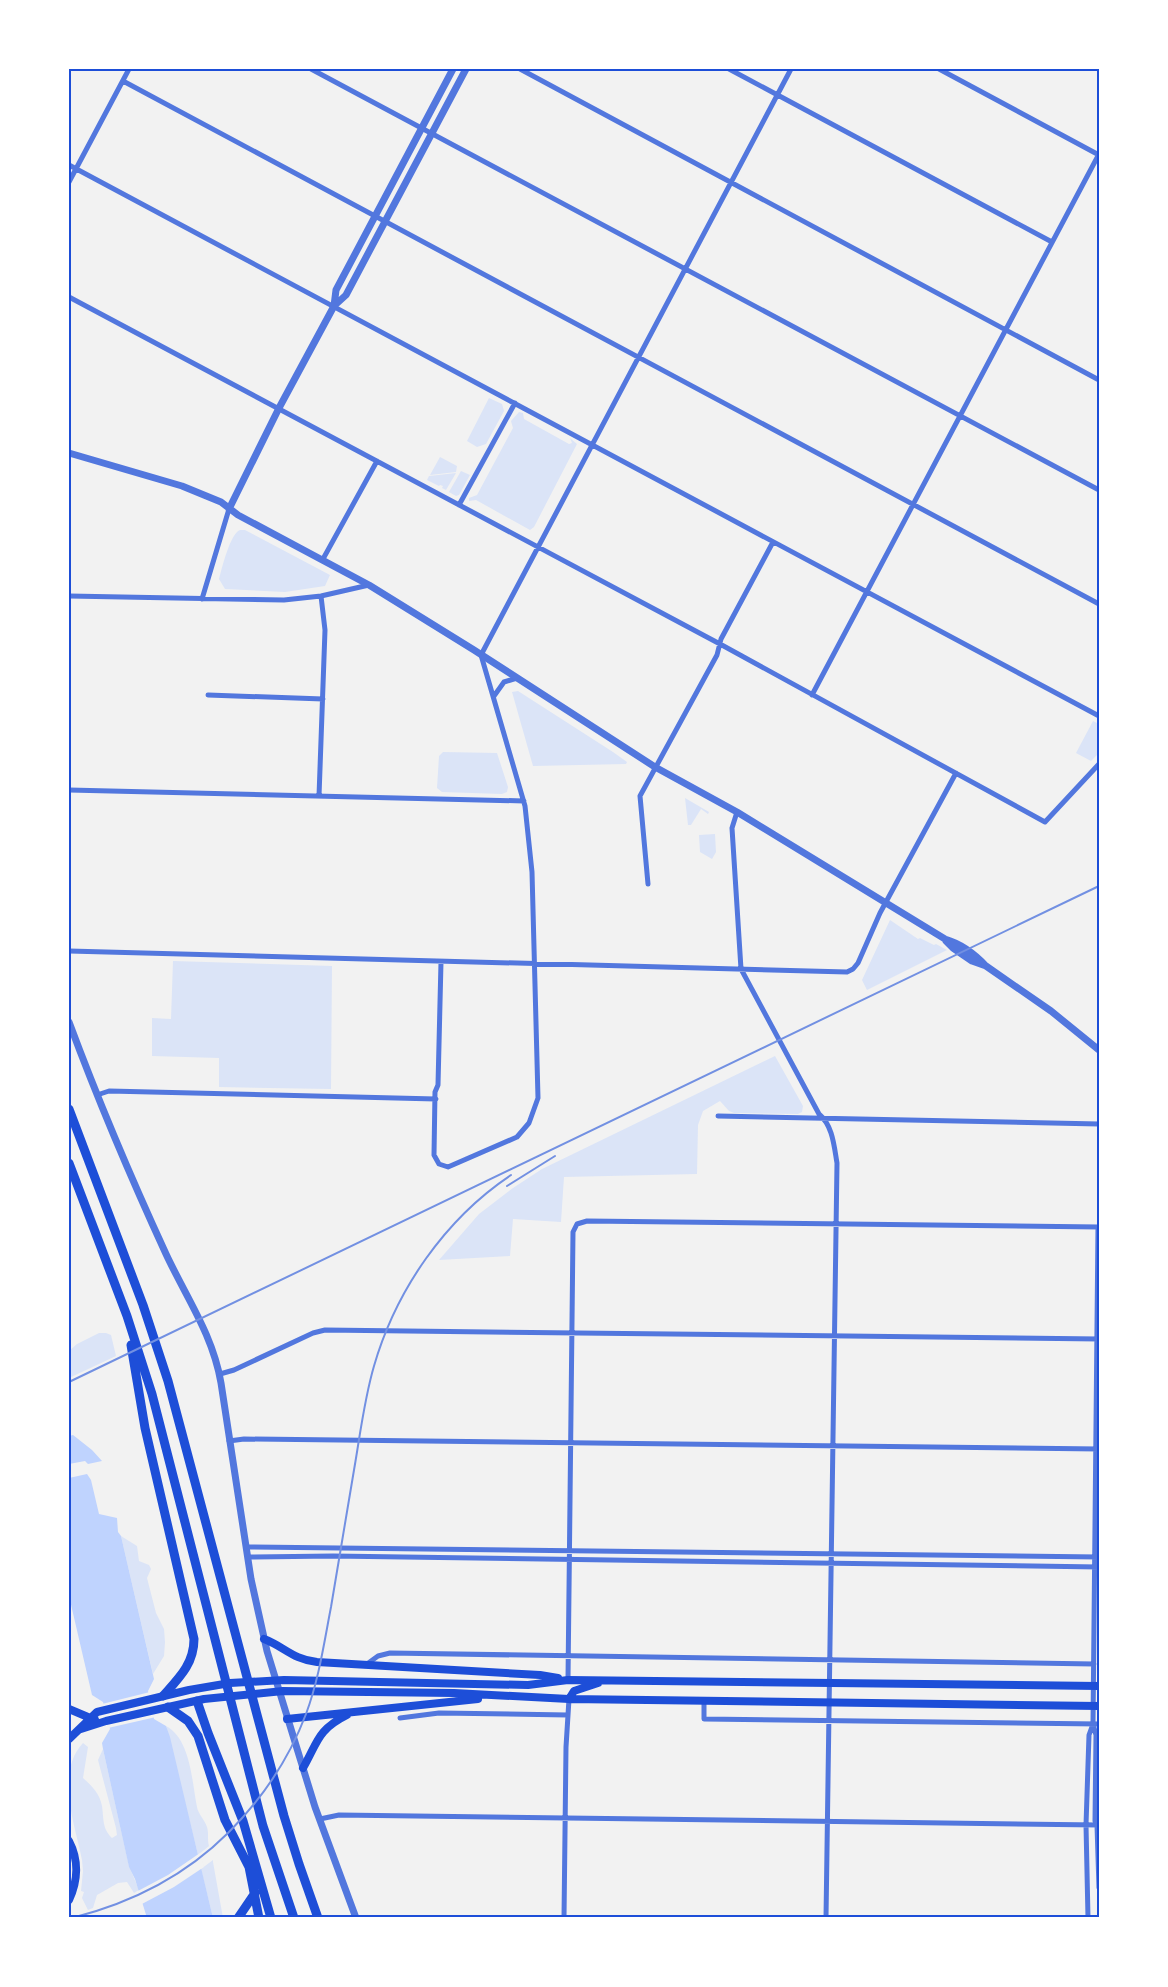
<svg xmlns="http://www.w3.org/2000/svg" width="1168" height="1987" font-family="'Fira Sans',sans-serif">
<rect width="100%" height="100%" fill="#f2f2f2"/>
<!-- green -->
<path fill="#dbe4f7" d="M489,398L502,404L504,411L486,444L477,447L467,441Z
M519,412L523,413L524,419L569,444L572,443L570,438L577,444L534,527L530,530L476,500L469,501V498L477,495L513,428L511,421Z
M440,457L457,466L456,472L430,475Z
M461,471L470,475L459,495L456,496L449,492Z
M456,473L446,490L442,488L443,486L440,485L439,486L427,480L429,476Z
M240,530H245L330,575L325,586L285,592L225,589L219,579C222,568 230,534 240,530Z
M518,691L613,752L627,762L626,764L533,766L512,692Z
M1093,721L1099,724V753L1091,761L1076,753Z
M443,752L497,753L508,787L507,792L502,794L442,792L437,788L439,756Z
M685,798L709,812L708,814L701,809L691,825H688Z
M715,834L716,852L712,859L700,852L699,835Z
M890,920L918,939L920,938L934,945L936,944L947,950L867,990L862,980Z
M173,961L332,966L331,1089L219,1087V1058L152,1056V1018L171,1019Z
M775,1056L803,1106L802,1112L798,1114L734,1113L729,1111L720,1101L703,1111L698,1125L697,1174L564,1177L561,1222L513,1219L510,1256L439,1260L479,1214L513,1188L542,1169Z
M99,1333H106L111,1335L116,1356L69,1378V1351L77,1344Z
M121,1536L137,1546L139,1561L149,1565L151,1569L147,1578L156,1613L164,1629L165,1642L164,1656L153,1674Z
M166,1726C191,1739 192,1783 197,1807C198,1814 205,1820 207,1827C209,1833 207,1839 209,1846L198,1855Z
M83,1743L88,1747L83,1778C92,1786 100,1794 102,1806C104,1820 102,1828 112,1838L117,1835L116,1828L98,1760L103,1749L129,1866L139,1890L134,1893L127,1882L118,1883L97,1895L93,1908L88,1910L82,1898L84,1892L81,1891L83,1871L82,1860C75,1824 55,1773 83,1743Z
M213,1860V1862L223,1918H213L201,1869Z"/>
<!-- water -->
<path fill="#bfd3fe" d="M73,1435L92,1450L102,1461L88,1464L85,1461L69,1464V1436Z
M87,1474L91,1480L99,1514L117,1518L118,1532L121,1536L154,1679L148,1691L154,1719L166,1726L170,1737L213,1918H147L135,1879L129,1867L103,1749L102,1743L110,1729L103,1702L92,1695L69,1596V1478Z"/>
<!-- pier -->
<path fill="#f2f2f2" d="M150,1692L156,1717L108,1728L102,1704Z
M200,1853L204,1867L174,1887L140,1905L136,1892L168,1875Z"/>
<g fill="none" stroke-linecap="round" stroke-linejoin="round">
<!-- minor -->
<path stroke="#5277de" stroke-width="5" d="M311,69L1099,490
M520,69L1099,380
M729,69L1052,242
M939,69L1099,155
M123,81L1099,604
M69,165L1099,716
M69,182L129,69
M69,297L720,644L1045,822L1099,764
M459,505L515,403
M323,559L377,461
M69,596L284,600L321,596L369,585
M202,599L229,509
M208,695L323,699
M812,695L1099,154
M494,696L504,682L517,678
M69,790L524,801
M319,796L325,630L321,596
M737,812L732,828L741,969L819,1114C833,1126 834,1146 837,1163L826,1918
M648,884L640,796L717,655L721,639L773,542
M69,951L847,972L853,969L858,963L880,913L956,773
M441,962L438,1085L435,1092L434,1155L439,1164L448,1167L517,1137L529,1123L538,1098L532,872L525,806L481,655L791,69
M97,1095L109,1091L436,1099
M718,1116L1099,1124
M1098,1227L1093,1724L1096,1735L1095,1821L1097,1825L1099,1888
M220,1374L234,1370L313,1333L325,1330L1099,1339
M229,1441L244,1439L1099,1449
M246,1547L1099,1557
M248,1557L333,1556L1099,1567
M367,1664L378,1656L390,1653L1094,1664
M568,1680L573,1232L577,1224L587,1221L1099,1227
M704,1701V1719L1099,1724
M400,1718L439,1713L568,1715
M320,1819L339,1815L1099,1825
M564,1918L566,1747L569,1699
M1088,1918L1086,1825L1089,1735L1093,1724"/>
<!-- tertiary -->
<path stroke="#5277de" stroke-width="7" d="M334,306L336,290L453,69
M69,453L182,486L221,502L238,515L369,585L474,650L655,767L737,812L945,939C962,944 974,953 986,966
M229,509L279,408L334,306L346,295L466,69
M946,941L953,948L972,961L986,966L1051,1011L1099,1050
M69,1022C98,1100 131,1178 166,1254C186,1297 213,1335 221,1383L251,1579L267,1651L315,1807L356,1918"/>
<!-- primary -->
<path stroke="#1d4ed8" stroke-width="8" d="M264,1639C285,1647 292,1659 317,1662L540,1675L558,1678
M569,1699L574,1691L598,1683
M69,1709L95,1720
M287,1719L478,1699
M81,1729L106,1721L204,1699L283,1691L454,1693L569,1699L1099,1706
M69,1739L97,1712L189,1690L230,1683L284,1680L528,1685L568,1680L1099,1686
M303,1768C318,1742 317,1730 347,1715
M69,1841C79,1860 78,1881 69,1900"/>
<!-- motorway -->
<path stroke="#1d4ed8" stroke-width="9" d="M69,1109L143,1305L168,1381L284,1816L299,1864L318,1918
M69,1163L127,1316L152,1394L263,1826L294,1918
M131,1345L145,1428L194,1639C194,1664 179,1678 163,1696
M197,1701L208,1733L243,1821L271,1918
M168,1707L188,1721L198,1736L225,1820L249,1867L259,1918
M238,1918L255,1893"/>
<!-- rail -->
<path stroke="#7290e2" stroke-width="2" d="M507,1186L555,1156
M69,1382L1099,886
M72,1918C131,1903 185,1876 228,1833C262,1799 289,1759 306,1714C319,1679 324,1643 331,1607C339,1561 346,1516 354,1470C360,1436 364,1400 374,1366C396,1290 445,1219 511,1175"/>
</g>
<!-- border -->
<rect width="1168" height="1987" fill="none" stroke="#ffffff" stroke-width="141"/>
<rect x="70" y="70" width="1028" height="1846" fill="none" stroke="#1d4ed8" stroke-width="2"/>
</svg>
